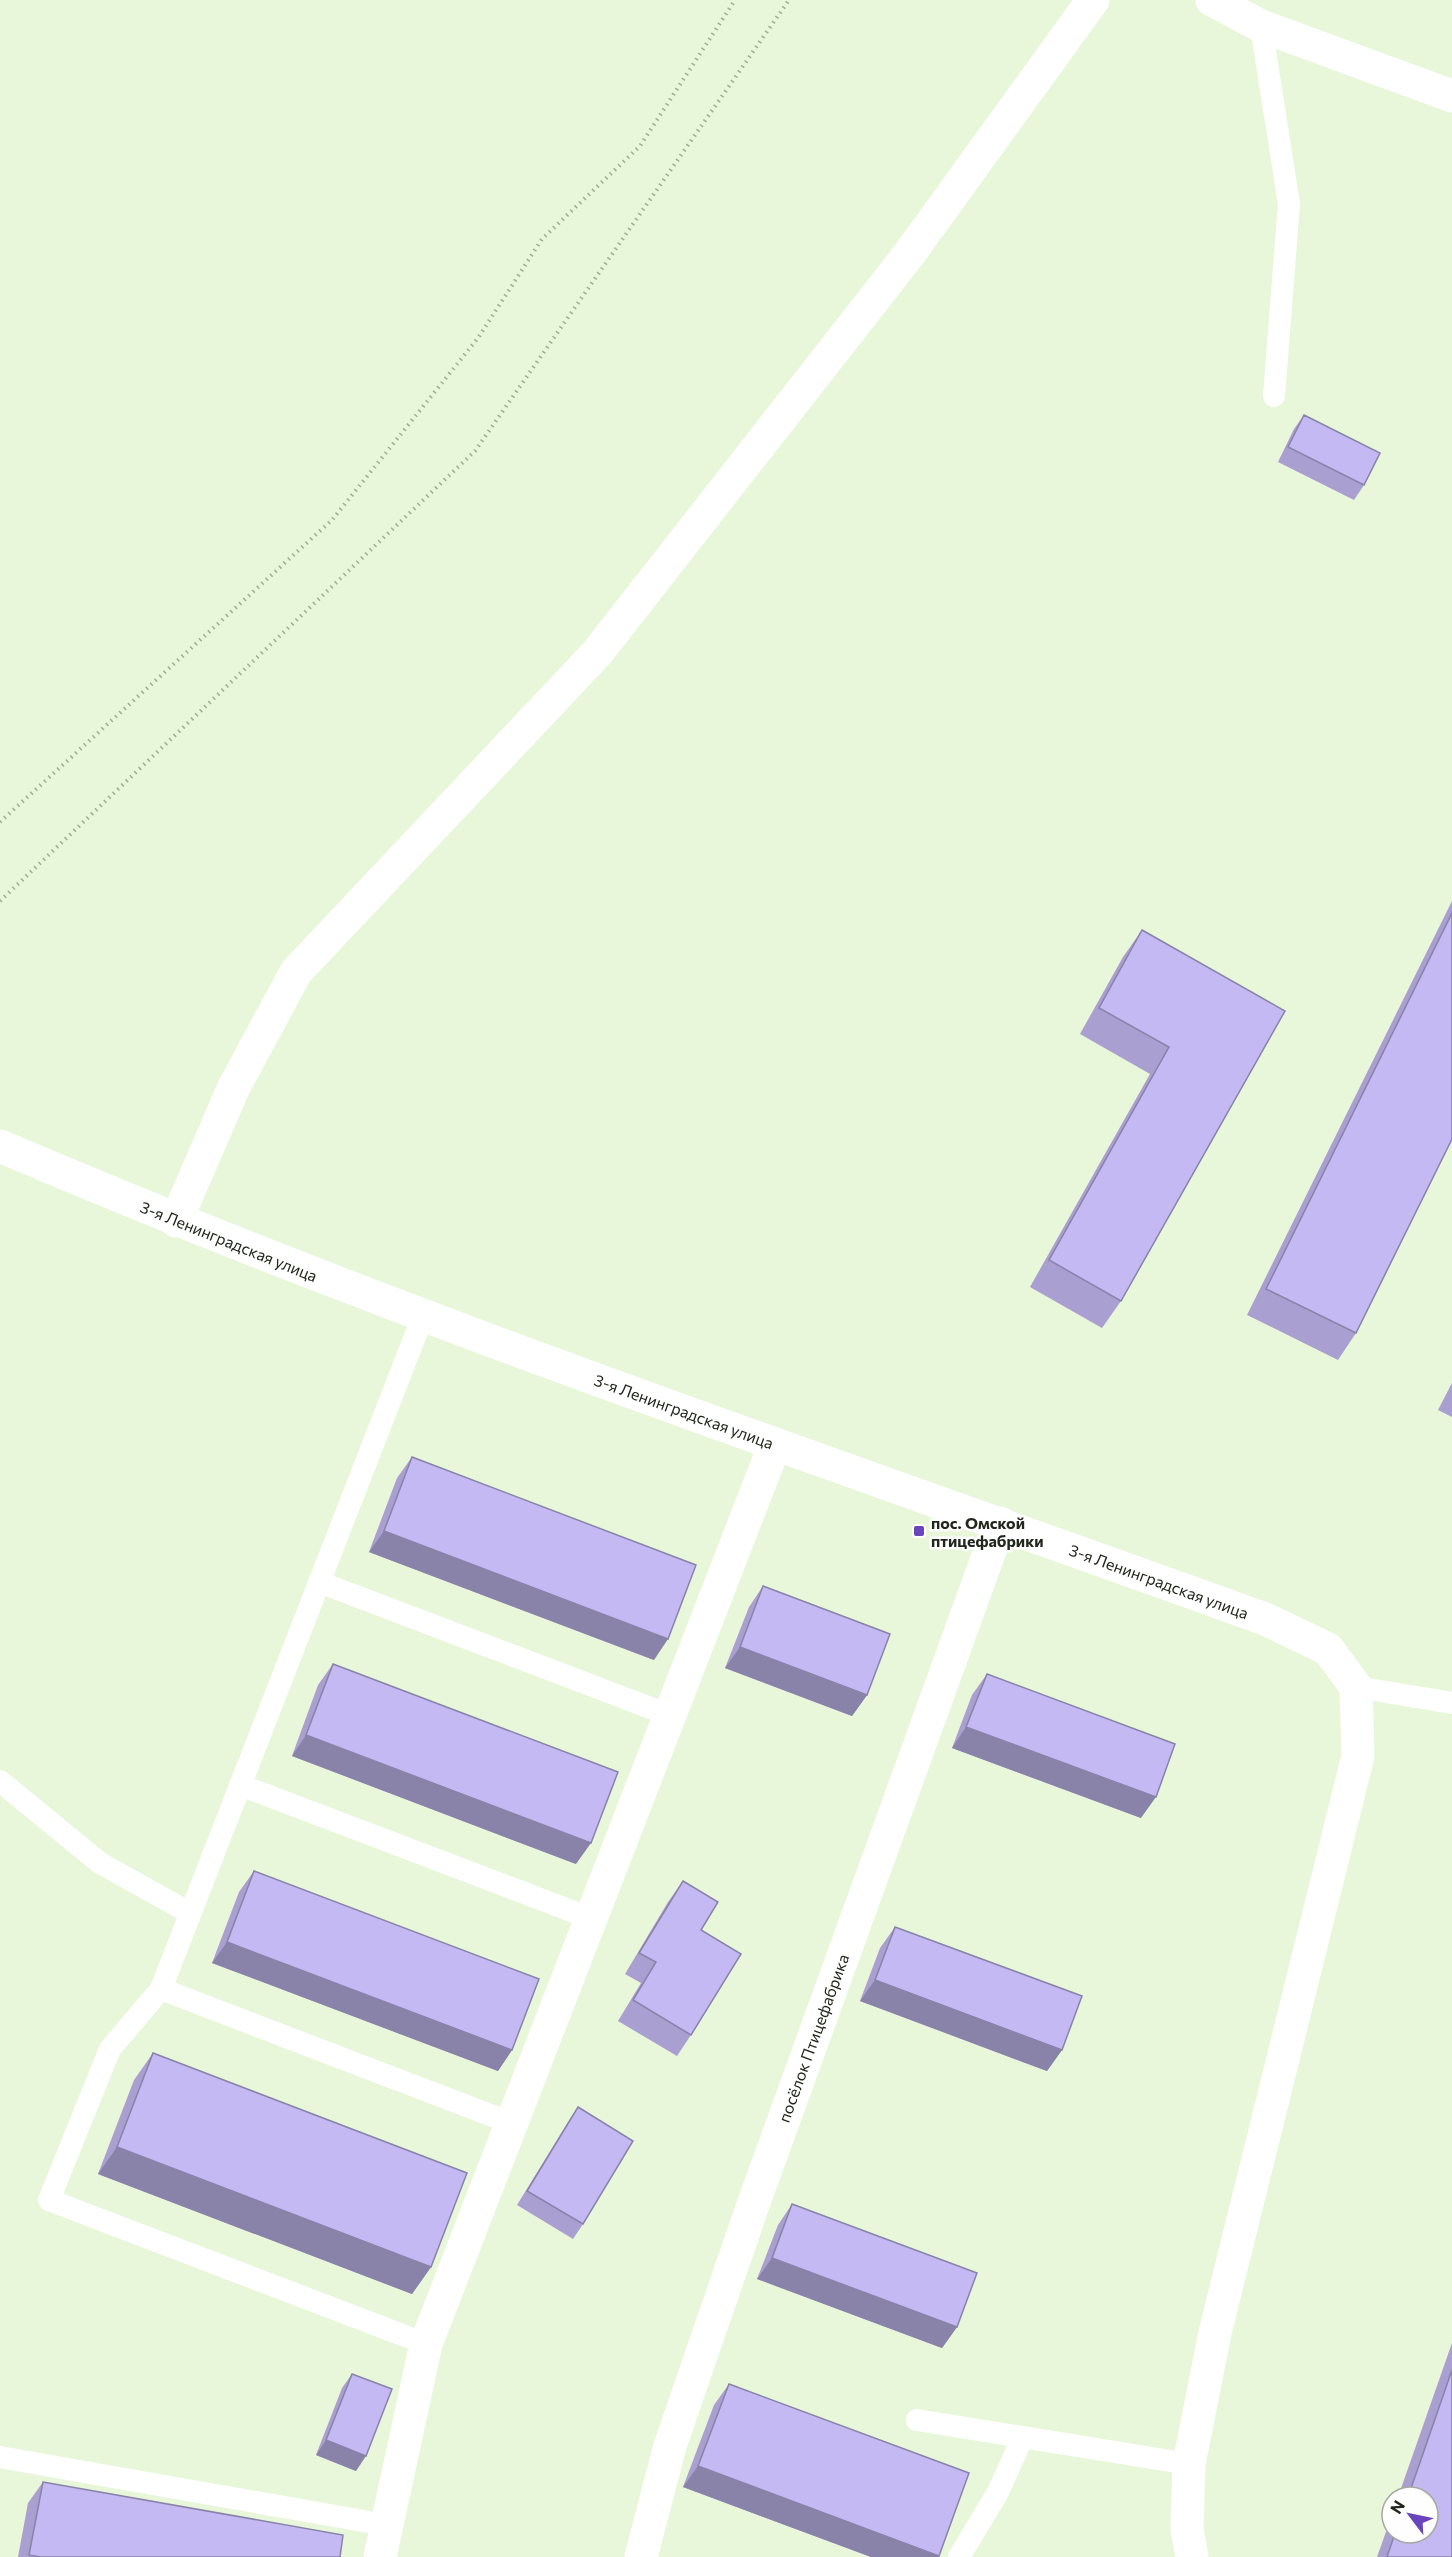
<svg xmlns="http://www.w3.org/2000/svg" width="1452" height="2557" font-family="Commissioner,sans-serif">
<rect width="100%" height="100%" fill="#e8f7d9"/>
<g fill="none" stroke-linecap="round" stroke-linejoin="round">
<!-- path -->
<path stroke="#a0ac94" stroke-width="4" stroke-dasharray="1.5 4.5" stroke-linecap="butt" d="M0,822L332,520L478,338L542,239L640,146L735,0
M0,901L475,451L789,0"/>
<!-- lane -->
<path stroke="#fff" stroke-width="22" d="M1261,26L1289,204L1274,396
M423,1316L161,1989L110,2049L49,2200L426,2344
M319,1582L669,1715
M1356,1687L1452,1703
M0,1781L100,1863L190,1913
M240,1785L590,1918
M161,1989L511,2123
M917,2420L1189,2464
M0,2457L386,2525
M959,2557L997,2494L1023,2437"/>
<!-- street -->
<path stroke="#fff" stroke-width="33" d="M1212,0L1261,26L1452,96
M176,1221L233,1089L296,972L597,653L910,253L1093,0
M380,2557L426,2344L775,1444
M641,2557L670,2446L753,2205L1000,1523"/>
<!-- secondary -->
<path stroke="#fff" stroke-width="33" d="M0,1146C414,1323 842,1466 1265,1619L1328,1649L1356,1687L1358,1756L1215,2333L1189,2464L1187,2529L1192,2557"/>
</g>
<!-- wall -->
<path fill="#a99fd0" d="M1304,415L1364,485L1354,500L1278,462L1294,429Z
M1452,901V1139L1356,1333L1338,1360L1247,1315Z
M1142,930L1285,1011L1121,1301L1102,1328L1030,1287L1150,1074L1080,1034L1123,957Z
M1452,1383V1417L1438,1410Z
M412,1457L654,1660L369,1552L397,1478Z
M763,1586L867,1695L852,1716L725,1668L749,1607Z
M333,1664L576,1864L292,1756L318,1685Z
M987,1674L1141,1818L952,1748L972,1695Z
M254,1871L512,2050L498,2071L212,1963L239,1892Z
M683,1881L701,1930L691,2035L677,2056L618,2021L641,1983L625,1974L668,1902Z
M895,1927L1062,2050L1047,2071L860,2001L880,1948Z
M153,2053L431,2267L412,2294L98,2174L134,2080Z
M578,2107L583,2224L573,2239L517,2205L568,2122Z
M792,2204L957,2327L942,2348L757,2279L778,2225Z
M1452,2343V2557H1377L1392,2515V2533H1428V2497H1398Z
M352,2374L356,2471L316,2455L342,2388Z
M729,2384L939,2556L938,2557H871L683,2487L714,2405Z
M43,2482L340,2557H18L28,2503Z"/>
<!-- shaded-wall -->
<path fill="#8982a9" d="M384,1531L668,1639L654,1660L369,1552Z
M740,1647L867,1695L852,1716L725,1668Z
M966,1727L1156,1797L1141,1818L952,1748Z
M306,1735L591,1843L576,1864L292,1756Z
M227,1942L512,2050L498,2071L212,1963Z
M875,1980L1062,2050L1047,2071L860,2001Z
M117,2147L431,2267L412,2294L98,2174Z
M772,2258L957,2327L942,2348L757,2279Z
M326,2440L366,2456L356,2471L316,2455Z
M698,2466L939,2556L938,2557H871L683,2487Z"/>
<!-- building -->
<path fill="#c4b9f2" stroke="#8982a9" stroke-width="1.5" d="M1304,415L1380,453L1364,485L1288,447Z
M1452,913V1139L1356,1333L1266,1289Z
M1142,930L1285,1011L1121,1301L1049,1260L1169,1047L1099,1008Z
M412,1457L696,1565L668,1639L384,1531Z
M763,1586L890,1634L867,1695L740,1647Z
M333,1664L618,1772L591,1843L306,1735Z
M987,1674L1175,1744L1156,1797L966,1727Z
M254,1871L539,1979L512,2050L227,1942Z
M683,1881L718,1902L701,1930L741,1954L691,2035L633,2000L656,1962L639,1953Z
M895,1927L1082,1996L1062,2050L875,1980Z
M153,2053L467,2173L431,2267L117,2147Z
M578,2107L633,2141L583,2224L527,2191Z
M792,2204L977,2273L957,2327L772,2258Z
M1452,2370V2557H1387L1395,2533H1428V2497H1408Z
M352,2374L392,2389L366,2456L326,2440Z
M729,2384L969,2473L939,2556L698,2466Z
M43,2482L343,2535L340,2557H40L29,2555Z"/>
<!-- markers -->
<rect fill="#6a44bc" stroke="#fefefe" stroke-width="2" x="913" y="1525" width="12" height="12" rx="3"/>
<g text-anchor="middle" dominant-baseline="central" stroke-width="5" stroke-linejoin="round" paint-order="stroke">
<!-- street labels -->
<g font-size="16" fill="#21271c" stroke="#fefefe">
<text transform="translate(229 1241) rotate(22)">3-я Ленинградская улица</text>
<text transform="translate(684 1411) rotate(20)">3-я Ленинградская улица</text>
<text transform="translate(1159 1581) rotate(20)">3-я Ленинградская улица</text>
<text transform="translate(813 2038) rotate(-70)">посёлок Птицефабрика</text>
</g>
<!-- poi labels -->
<g font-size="16" font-weight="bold" fill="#21271c" stroke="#fefefe" text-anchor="start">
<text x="931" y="1522">пос. Омской<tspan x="931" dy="18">птицефабрики</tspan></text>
</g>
</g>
<!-- north arrow -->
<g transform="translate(1410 2515) rotate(302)"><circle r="28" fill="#fefefe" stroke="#a6a8a4" stroke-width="1.5"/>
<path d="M0-4.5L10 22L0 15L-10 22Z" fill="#6a44bc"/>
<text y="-9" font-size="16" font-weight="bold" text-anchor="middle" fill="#21271c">N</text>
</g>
</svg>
